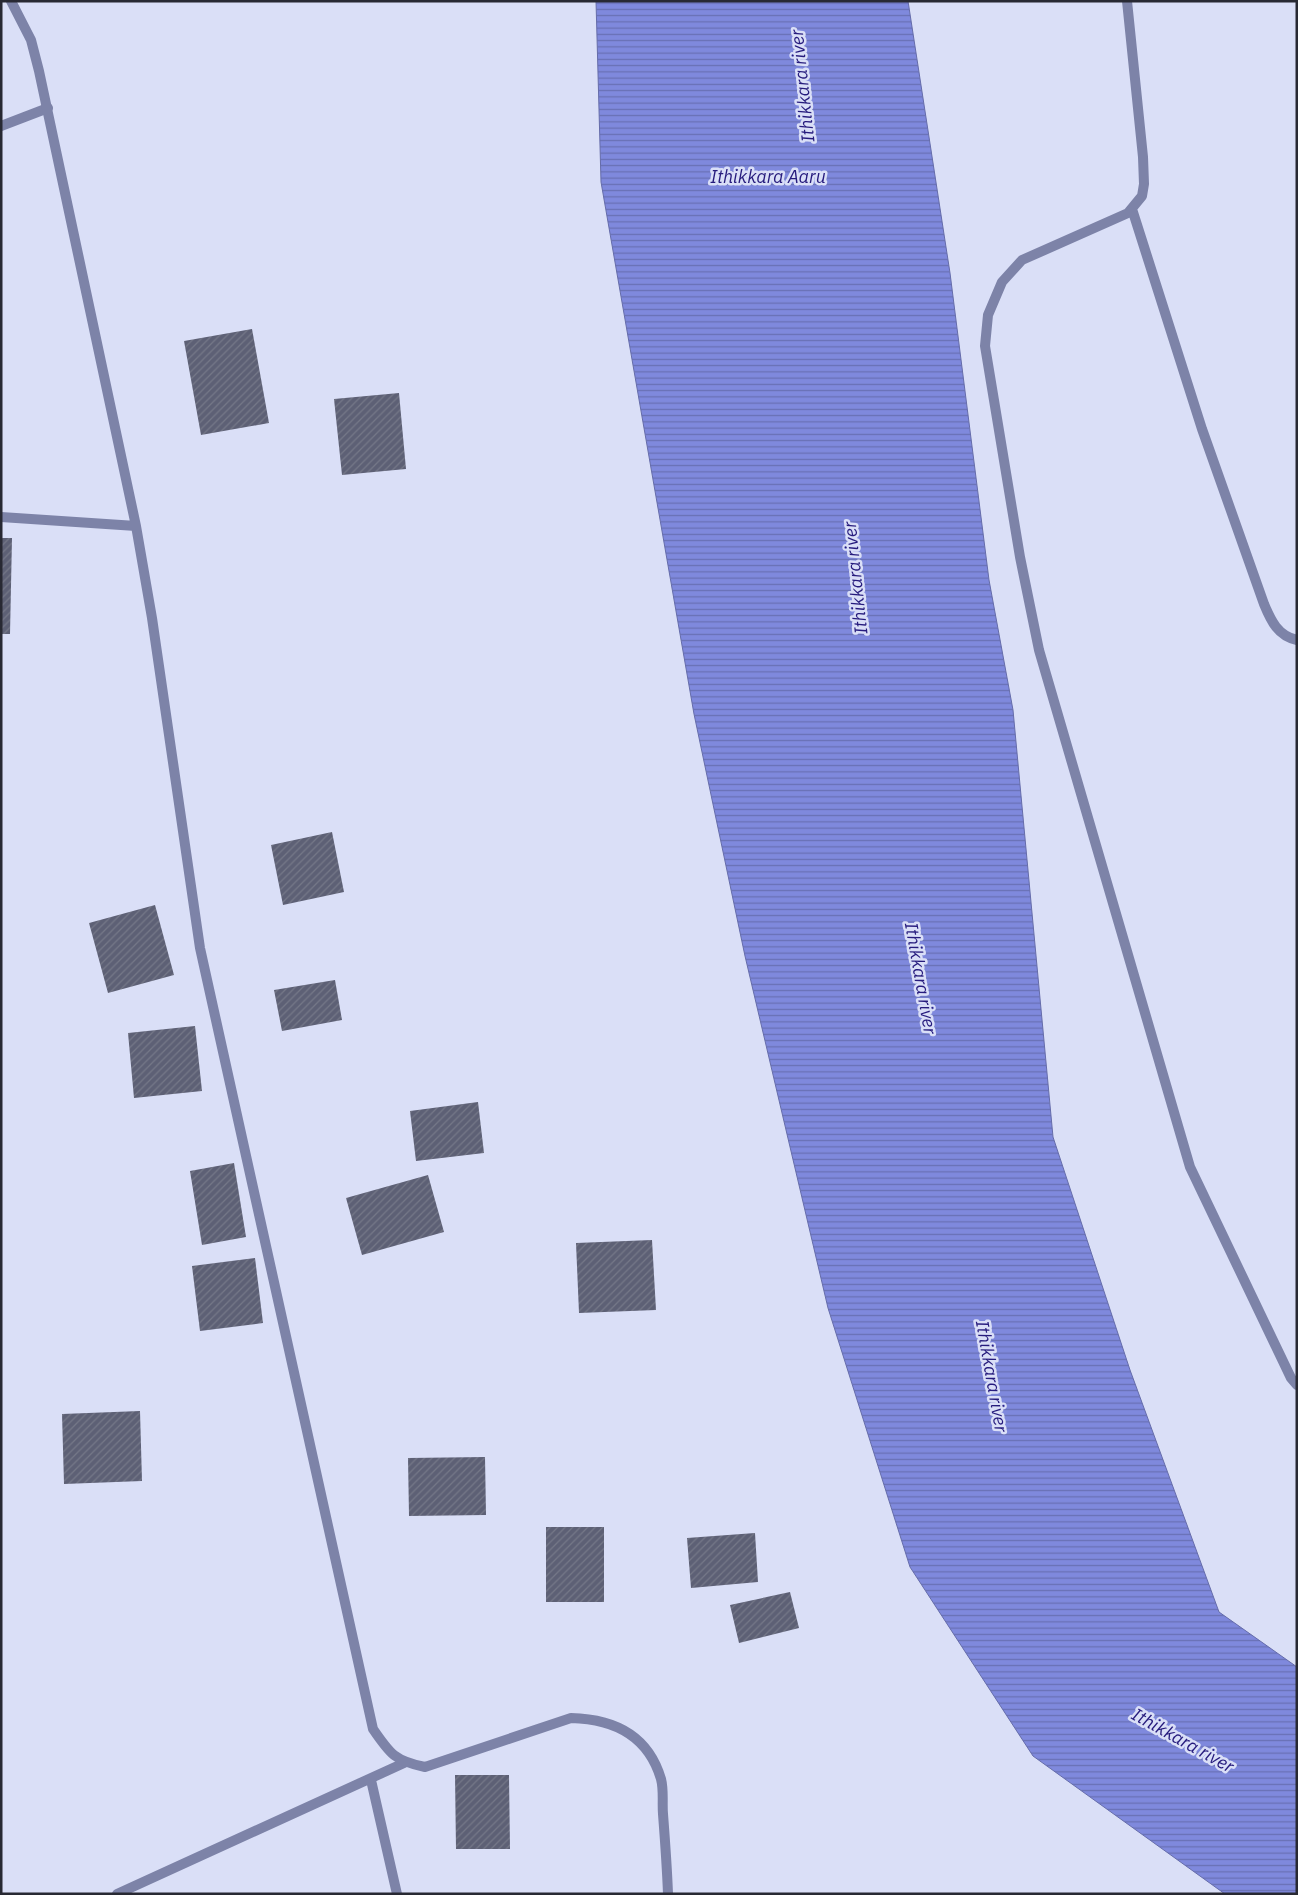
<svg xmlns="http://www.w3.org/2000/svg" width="1298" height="1895" font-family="'IBM Plex Sans',sans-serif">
<defs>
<pattern id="water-rules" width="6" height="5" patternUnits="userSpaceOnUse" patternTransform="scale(1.25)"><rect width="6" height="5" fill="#7f89dd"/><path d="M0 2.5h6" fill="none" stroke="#6870b4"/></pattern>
<pattern id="building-hatch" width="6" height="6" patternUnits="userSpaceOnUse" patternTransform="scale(1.25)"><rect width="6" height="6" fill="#5d6075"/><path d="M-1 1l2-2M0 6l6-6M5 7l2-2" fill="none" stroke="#757888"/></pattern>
</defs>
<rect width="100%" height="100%" fill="#dadff7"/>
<!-- water -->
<path fill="url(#water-rules)" stroke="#656caa" d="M596,1H908L950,273L989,580L1013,710L1053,1137L1130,1370L1219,1612L1297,1667V1894H1225L1033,1756L910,1567L828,1308L745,956L694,714L601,182Z"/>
<!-- building -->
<path fill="url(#building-hatch)" d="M252,329L269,423L201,435L184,341Z
M399,393L406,469L342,475L334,399Z
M1,538H12L10,634H1Z
M332,832L344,892L283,905L271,845Z
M155,905L174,975L108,993L89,923Z
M335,980L342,1020L282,1031L274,990Z
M195,1026L202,1091L134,1098L128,1033Z
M478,1102L484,1153L416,1161L410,1111Z
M234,1163L246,1237L202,1245L190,1171Z
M428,1175L444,1232L362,1255L346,1198Z
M652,1240L656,1310L579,1313L576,1243Z
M255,1258L263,1323L200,1331L192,1266Z
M140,1411L142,1481L64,1484L62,1414Z
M485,1457L486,1515L409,1516L408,1458Z
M546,1527H604V1602H546Z
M755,1533L758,1582L691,1588L687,1538Z
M790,1592L799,1628L739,1643L730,1605Z
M455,1775H509L510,1849H456Z"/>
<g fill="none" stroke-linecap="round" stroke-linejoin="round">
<!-- service -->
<path stroke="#7d83a8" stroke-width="10" d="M1,126L48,108
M371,1780L397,1894
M117,1894L404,1763"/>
<!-- minor -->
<path stroke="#7d83a8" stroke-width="10" d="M11,1L31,40L39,71L136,526L152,618L200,948L373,1729C390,1754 395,1761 425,1767L571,1718C614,1719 648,1735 661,1779C664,1790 662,1803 663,1814C665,1840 667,1867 668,1894
M1127,1L1143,157L1144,184L1142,196L1128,213L1022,260L1002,282L988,315L985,346L1020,557L1039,650L1190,1167L1291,1378L1297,1385
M1132,209L1202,429L1264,604C1271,621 1278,636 1297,640
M1,517L136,526"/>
</g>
<g text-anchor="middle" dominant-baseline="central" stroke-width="5" stroke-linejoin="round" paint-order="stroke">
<!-- water labels -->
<g font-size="18" font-style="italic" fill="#261b7d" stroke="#dadff7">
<text transform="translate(802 86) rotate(-96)">Ithikkara river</text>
<text x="768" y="176">Ithikkara Aaru</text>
<text transform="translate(855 578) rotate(-96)">Ithikkara river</text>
<text transform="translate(921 978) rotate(80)">Ithikkara river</text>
<text transform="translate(992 1376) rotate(80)">Ithikkara river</text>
<text transform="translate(1183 1740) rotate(29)">Ithikkara river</text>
</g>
</g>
<!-- border -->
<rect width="1298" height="1895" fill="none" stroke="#282933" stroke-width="5"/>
</svg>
